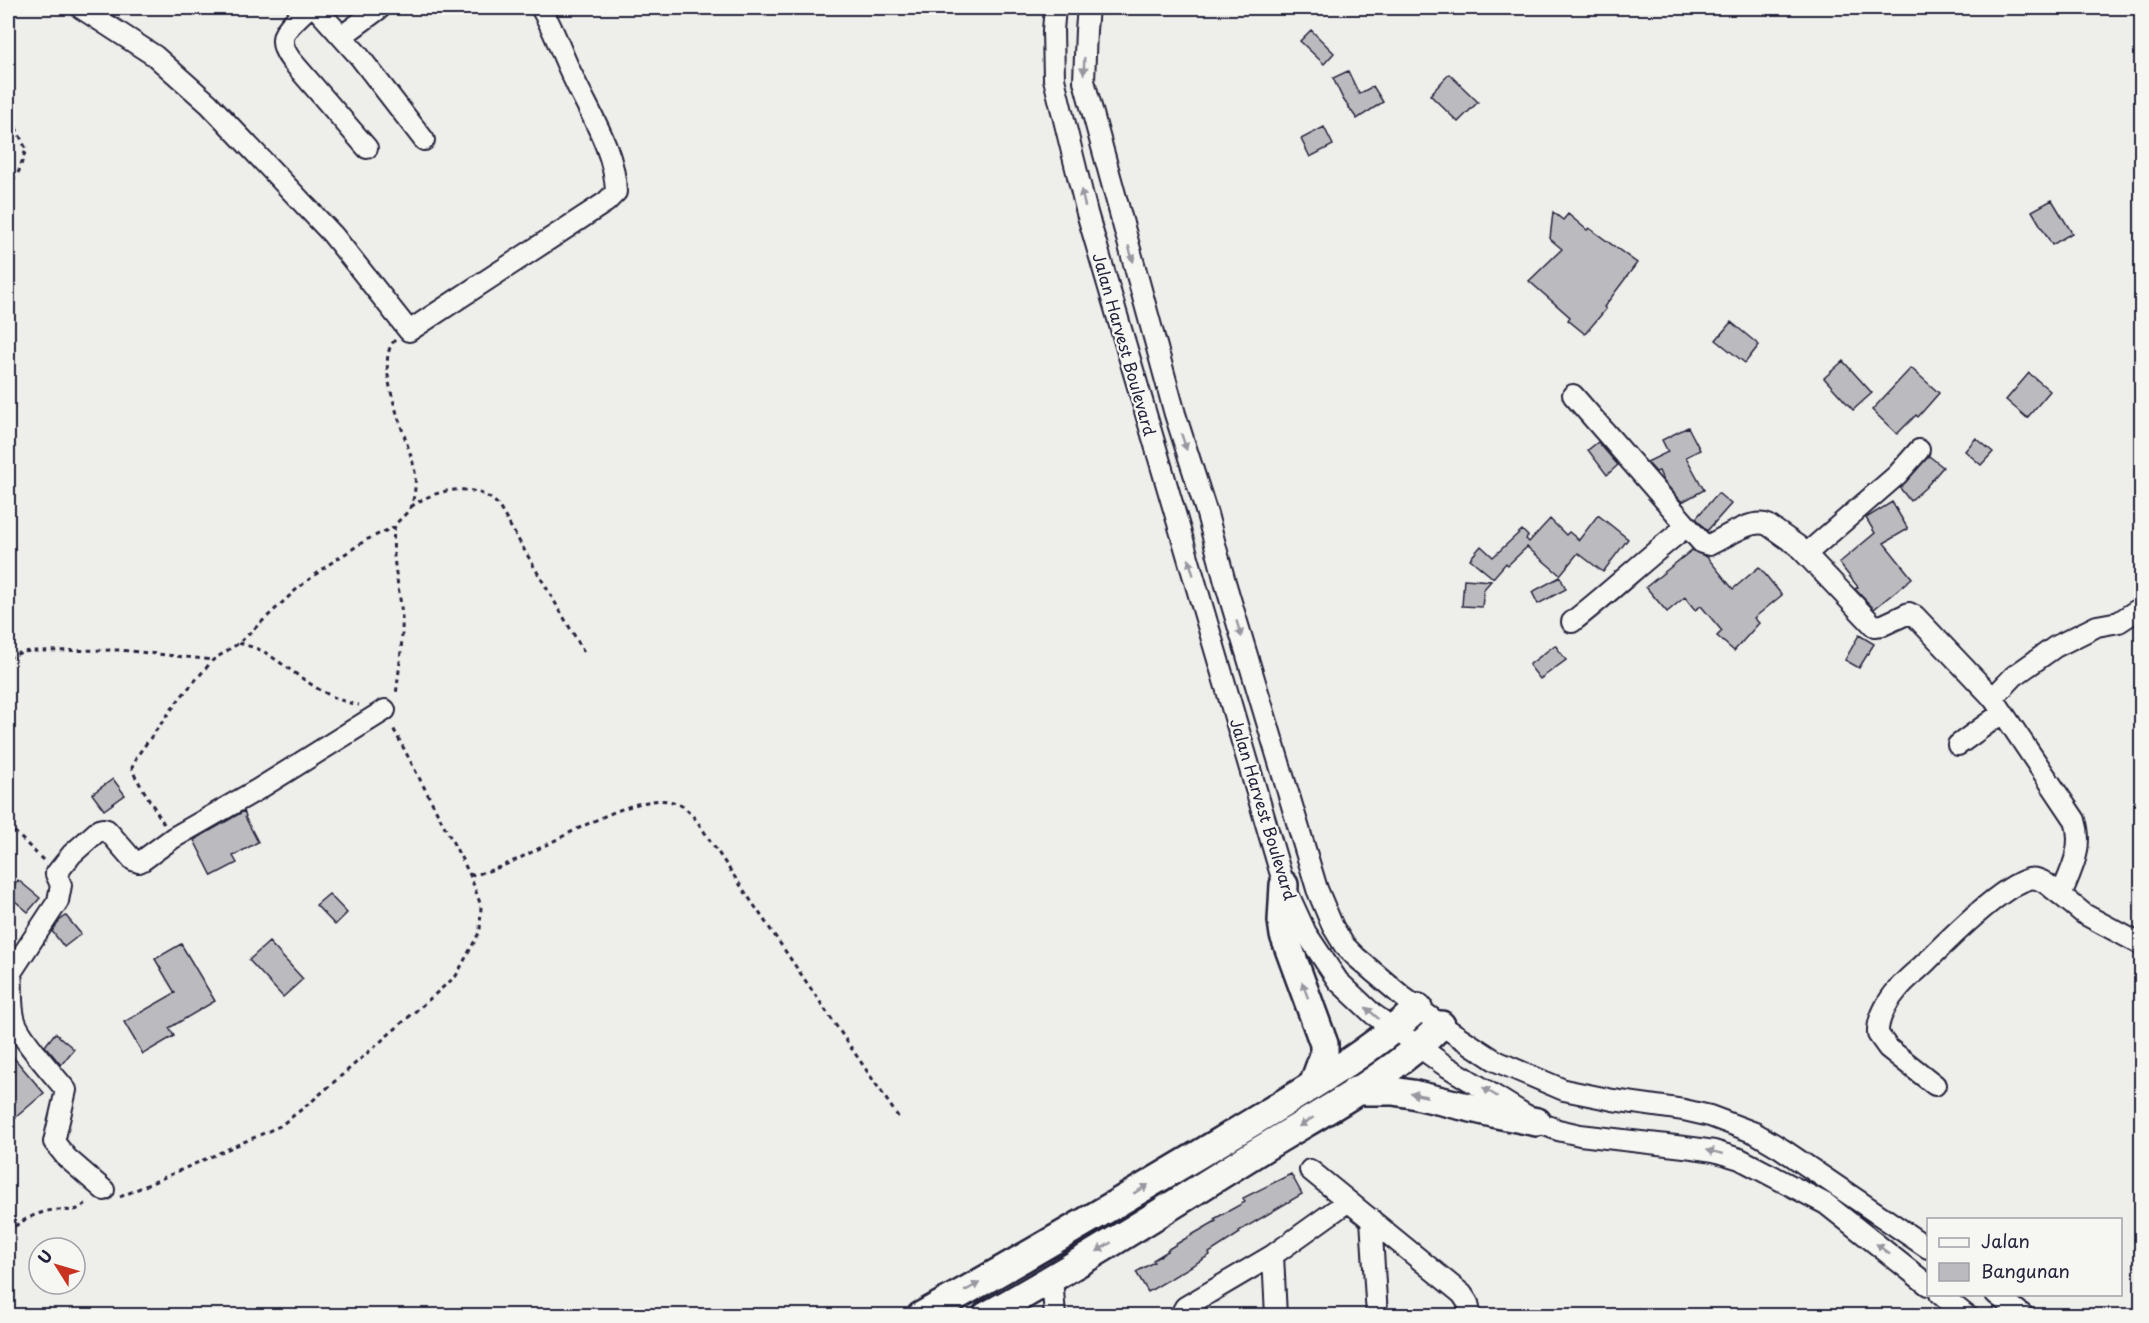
<svg xmlns="http://www.w3.org/2000/svg" width="2149" height="1323" font-family="'Playpen Sans',sans-serif">
<rect width="100%" height="100%" fill="#eeeeeb"/>
<filter id="ink" filterUnits="userSpaceOnUse"><feTurbulence type="fractalNoise" baseFrequency=".0167" numOctaves="2"/><feDisplacementMap in="SourceGraphic" scale="12" xChannelSelector="R" yChannelSelector="G"/><feConvolveMatrix kernelMatrix="1 2 1 2 8 2 1 2 1" color-interpolation-filters="sRGB"/></filter>
<g filter="url(#ink)">
<!-- building -->
<path fill="#bbbbbf" stroke="#22223b" stroke-width="1.5" d="M1311,30L1334,53L1324,64L1300,41Z
M1348,71L1359,94L1373,86L1383,102L1357,119L1343,99L1333,78Z
M1449,74L1478,102L1458,122L1430,95Z
M1324,127L1333,145L1310,157L1301,139Z
M2052,200L2072,233L2052,245L2032,211Z
M1553,212L1563,220L1568,214L1587,230L1589,228L1637,263L1604,307L1606,309L1585,334L1568,320L1570,317L1529,281L1562,249L1550,239Z
M1731,322L1759,345L1745,363L1716,340Z
M1843,361L1872,393L1853,410L1824,378Z
M1911,368L1939,393L1918,417L1916,415L1897,434L1872,410Z
M2029,373L2050,391L2027,418L2006,400Z
M1688,427L1700,450L1686,457L1704,490L1682,502L1664,482L1659,471L1656,472L1647,462L1668,452L1662,440Z
M1976,438L1993,452L1981,465L1965,451Z
M1598,442L1618,465L1607,475L1588,450Z
M1929,456L1943,467L1925,488L1910,501L1900,488Z
M1718,493L1731,504L1707,531L1696,518Z
M1892,502L1908,529L1884,543L1912,578L1874,609L1855,589L1858,587L1839,563L1875,533L1866,518Z
M1598,515L1628,539L1603,572L1578,553L1560,575L1527,547L1508,565L1506,563L1493,578L1470,559L1481,546L1493,557L1522,530L1528,536L1526,539L1529,542L1550,519L1566,535L1569,532L1579,540Z
M1692,550L1707,557L1733,589L1759,567L1782,595L1754,618L1759,623L1734,651L1717,636L1722,631L1701,606L1695,610L1685,597L1667,612L1646,587Z
M1560,577L1566,589L1538,604L1532,592Z
M1464,579L1491,581L1484,589L1482,607L1462,606Z
M1859,635L1874,644L1859,668L1845,660Z
M1555,645L1566,660L1540,679L1529,665Z
M113,779L125,795L104,810L92,794Z
M244,811L246,816L245,817L258,842L233,856L237,863L212,876L194,840Z
M18,880L40,898L28,912L8,895Z
M329,894L347,913L335,925L316,905Z
M66,916L81,934L64,947L52,931L59,921Z
M269,942L303,979L283,997L249,960Z
M181,944L215,1001L169,1028L174,1036L143,1054L124,1022L175,993L155,959Z
M55,1033L74,1049L61,1065L45,1046Z
M8,1051L44,1093L15,1118L8,1110Z
M1291,1174L1302,1194L1239,1231L1240,1233L1209,1253L1210,1255L1148,1292L1136,1272L1154,1262L1153,1260L1168,1251L1167,1250L1183,1240L1216,1221L1214,1219L1245,1202L1243,1198Z"/>
<g fill="none" stroke-linecap="round" stroke-linejoin="round">
<defs>
<path id="street" d="M81,8L155,56L209,104L333,235L409,331L606,202L616,192C615,150 589,112 572,75C561,53 554,29 541,8
M308,8C290,26 272,35 291,60L367,148
M316,8L359,56L424,140
M1055,8L1053,30L1054,79L1087,213L1284,885L1306,933L1338,981L1373,1014L1443,1064L1537,1122L1558,1130L1580,1135L1693,1148L1714,1151L1740,1159L1826,1204L1928,1285
M1088,8L1086,30L1084,81L1175,414L1207,514L1225,582L1317,889L1333,927L1344,945L1356,957L1403,997L1441,1025L1496,1061L1564,1090L1613,1100L1684,1110L1710,1116L1755,1133L1782,1149L1928,1248
M342,36L380,8
M1573,395L1702,543L1709,545C1725,538 1751,518 1768,525L1798,546L1874,626L1883,625L1909,613L1915,616L1993,698
M1806,554L1897,475L1919,450
M2142,607L2119,622L2097,626L2055,647L2014,676L1993,698L2075,820C2084,848 2071,870 2061,895L2084,914L2142,945
M1572,622C1612,591 1647,557 1686,527
M1958,745L2002,713
M11,973C13,989 10,1005 15,1021C20,1038 53,1074 66,1090L54,1142L67,1158L104,1190
M8,977L58,901L61,885L56,874L72,854L99,830L103,829L107,830L133,860L139,862L143,860L173,838L257,790L385,710
M1935,1085L1888,1048L1878,1034C1877,1019 1888,1000 1898,989C1906,979 1916,972 1925,963C1946,942 2001,886 2029,879C2041,876 2052,889 2061,895
M1310,1170L1462,1294L1468,1303L1471,1316
M1371,1219L1377,1316
M1273,1255L1276,1316
M1052,1278L1055,1316
M1940,1294L1967,1316
M1996,1294L2024,1316
M1180,1316L1185,1307L1273,1255L1347,1202"/>
<path id="secondary" d="M1284,885L1282,921L1284,935L1324,1044V1055L1313,1085
M1355,1091H1393L1412,1094L1497,1114L1537,1122
M921,1316C1023,1259 1123,1200 1223,1140C1289,1099 1360,1061 1418,1008
M986,1316C1080,1264 1171,1206 1262,1149C1322,1112 1392,1076 1441,1025"/>
</defs>
<!-- street casing -->
<use href="#street" stroke="#22223b" stroke-width="24"/>
<!-- secondary casing -->
<use href="#secondary" stroke="#22223b" stroke-width="32"/>
<!-- path -->
<path stroke="#22223b" stroke-width="3" stroke-dasharray="4.5 4.5" stroke-linecap="butt" d="M8,111L26,149L19,171L8,187
M395,340C371,364 410,442 415,472C416,483 415,498 410,508C406,516 395,521 394,530C391,560 400,588 402,617C403,643 399,670 396,695
M411,507C435,488 476,481 498,505L584,652
M239,643C248,646 258,648 266,653C296,672 323,699 359,705
M8,658L22,652L33,651L120,650L213,660
M164,824L135,776L132,768L137,756L180,698L213,660L239,643L298,588L328,565L366,540L394,527
M8,825L45,862
M470,875C520,872 638,777 682,806C695,815 704,832 713,845L899,1118
M120,1197L280,1126L311,1102L456,976L480,931L481,906L470,875L392,726
M8,1232C20,1221 37,1212 54,1210C74,1209 72,1215 89,1201"/>
<!-- street -->
<use href="#street" stroke="#f6f6f2" stroke-width="20"/>
<!-- secondary -->
<use href="#secondary" stroke="#f6f6f2" stroke-width="27"/>
</g>
<!-- one-way arrows -->
<defs><path id="oneway-solid" d="M-6-.8H1V-3.2L6.5 0L1 3.2V.8H-6Z" transform="scale(1.5)"/></defs>
<g fill="#9797a0">
<use href="#oneway-solid" transform="translate(1084 66) rotate(92)"/>
<use href="#oneway-solid" transform="translate(1083 198) rotate(-104)"/>
<use href="#oneway-solid" transform="translate(1131 254) rotate(73)"/>
<use href="#oneway-solid" transform="translate(1184 442) rotate(72)"/>
<use href="#oneway-solid" transform="translate(1191 567) rotate(-106)"/>
<use href="#oneway-solid" transform="translate(1239 629) rotate(73)"/>
<use href="#oneway-solid" transform="translate(1305 990) rotate(-110)"/>
<use href="#oneway-solid" transform="translate(1372 1013) rotate(-139)"/>
<use href="#oneway-solid" transform="translate(1490 1092) rotate(-148)"/>
<use href="#oneway-solid" transform="translate(1419 1095) rotate(-169)"/>
<use href="#oneway-solid" transform="translate(1306 1122) rotate(148)"/>
<use href="#oneway-solid" transform="translate(1715 1152) rotate(-166)"/>
<use href="#oneway-solid" transform="translate(1141 1189) rotate(-31)"/>
<use href="#oneway-solid" transform="translate(1104 1247) rotate(148)"/>
<use href="#oneway-solid" transform="translate(1883 1249) rotate(-142)"/>
<use href="#oneway-solid" transform="translate(972 1287) rotate(-29)"/>
</g>
</g>
<g text-anchor="middle" dominant-baseline="central" stroke-width="4.5" stroke-linejoin="round" paint-order="stroke">
<!-- street labels -->
<g font-size="16" fill="#22223b" stroke="#f6f6f2">
<text transform="translate(1125 344) rotate(74)">Jalan Harvest Boulevard</text>
<text transform="translate(1264 809) rotate(73)">Jalan Harvest Boulevard</text>
</g>
</g>
<!-- margin -->
<rect width="2149" height="1323" fill="none" stroke="#f6f6f2" stroke-width="30"/>
<rect x="15" y="15" width="2119" height="1293" fill="none" stroke="#22223b" stroke-width="2" filter="url(#ink)"/>
<!-- legend -->
<rect x="1927" y="1218" width="195" height="78" fill="#f6f6f2" stroke="#a1a1a9" stroke-width="1.5"/>
<rect x="1939" y="1238" width="30" height="9" fill="#f6f6f2" stroke="#a1a1a9" stroke-width="1.5"/>
<text x="1981" y="1248" font-size="18" fill="#22223b">Jalan</text>
<rect x="1939" y="1263" width="30" height="18" fill="#bbbbbf" stroke="#a1a1a9" stroke-width="1.5"/>
<text x="1981" y="1278" font-size="18" fill="#22223b">Bangunan</text>
<!-- north arrow -->
<g transform="translate(57 1266) rotate(307)"><circle r="28" fill="#f6f6f2" stroke="#a1a1a9" stroke-width="1.5"/>
<path d="M0-4.5L10 22L0 15L-10 22Z" fill="#c8321e"/>
<text y="-9" font-size="16" font-weight="bold" text-anchor="middle" fill="#22223b">U</text>
</g>
</svg>
